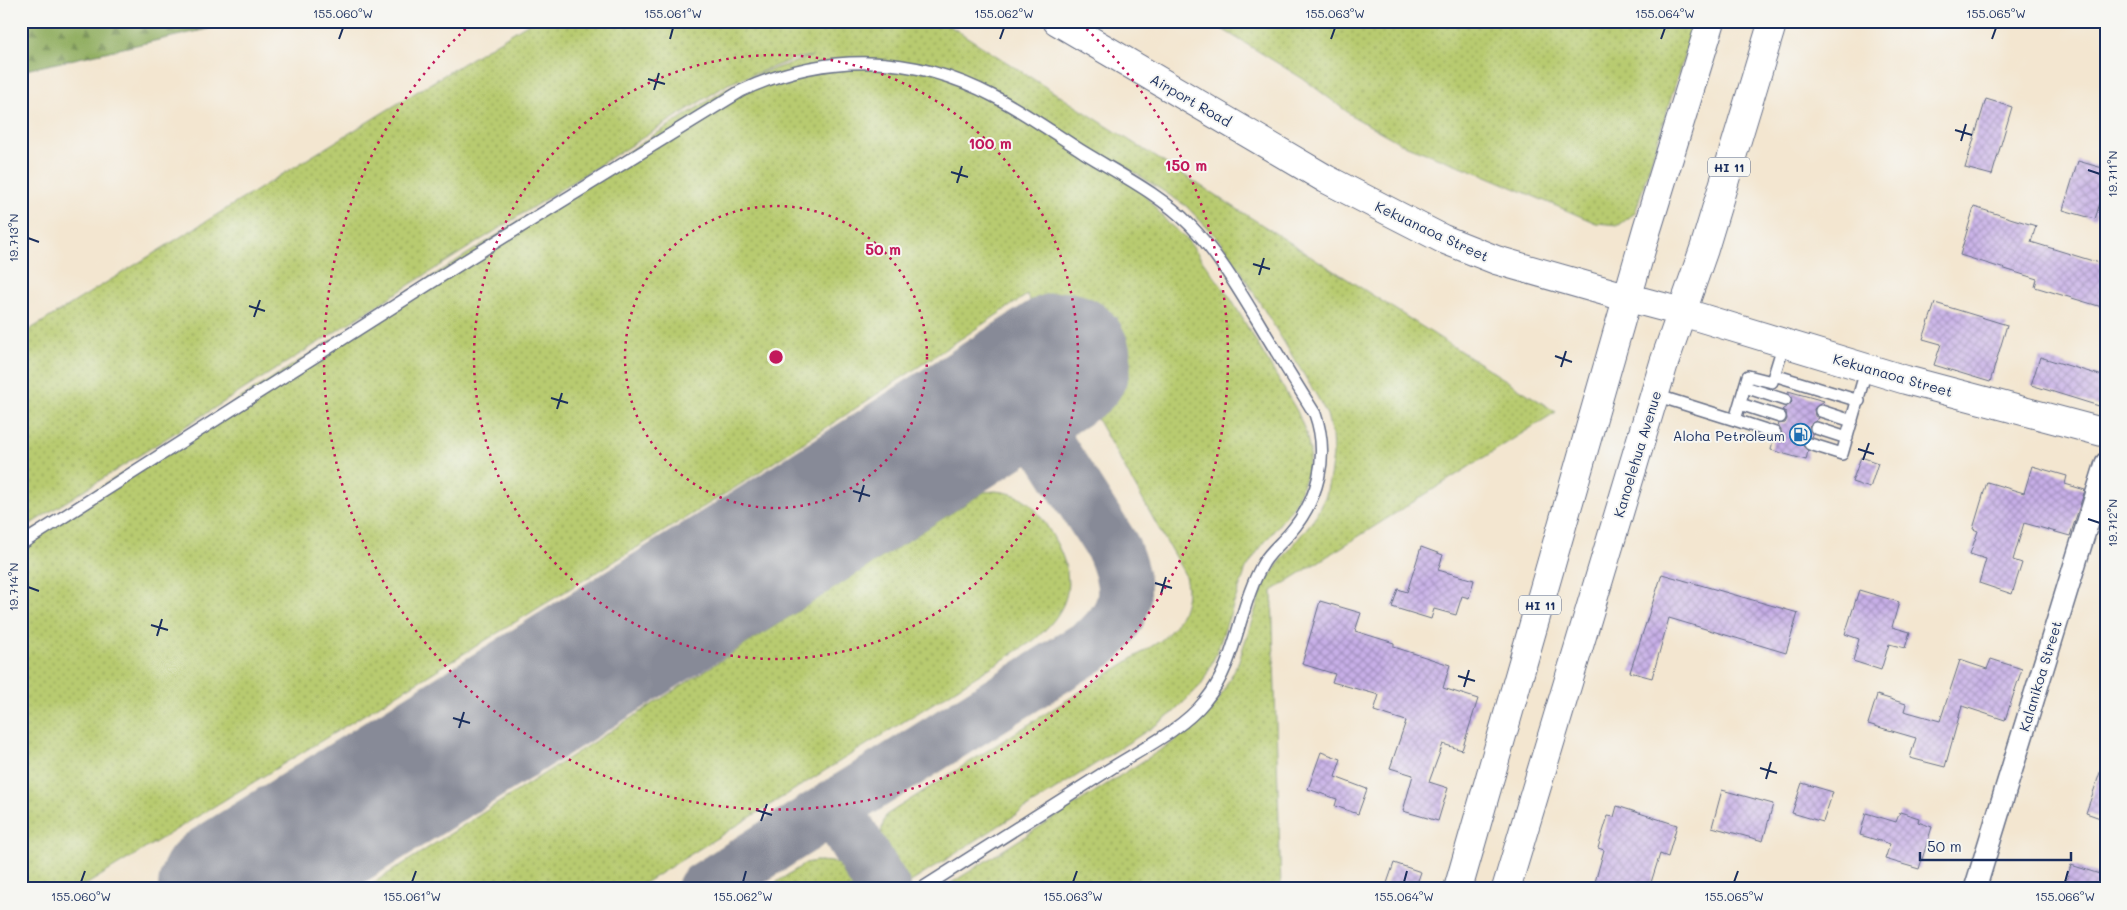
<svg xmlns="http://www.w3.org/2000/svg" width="2127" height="910" font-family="Mali,sans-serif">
<defs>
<pattern id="green-dots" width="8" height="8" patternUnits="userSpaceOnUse" patternTransform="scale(1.25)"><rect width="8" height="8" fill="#b8cb6f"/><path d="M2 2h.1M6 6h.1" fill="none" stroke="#95a55e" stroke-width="1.8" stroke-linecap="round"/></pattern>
<pattern id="forest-firs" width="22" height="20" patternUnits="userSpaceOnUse" patternTransform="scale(1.25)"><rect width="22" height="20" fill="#92af62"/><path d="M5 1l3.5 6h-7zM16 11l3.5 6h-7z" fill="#768f54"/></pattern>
<pattern id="building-cross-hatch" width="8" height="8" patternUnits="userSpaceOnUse" patternTransform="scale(1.25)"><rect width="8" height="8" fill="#c7afe7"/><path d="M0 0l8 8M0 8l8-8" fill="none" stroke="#a18fbe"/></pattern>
</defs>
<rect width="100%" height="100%" fill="#f6f6f2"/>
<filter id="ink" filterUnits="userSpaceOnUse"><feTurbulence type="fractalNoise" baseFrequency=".02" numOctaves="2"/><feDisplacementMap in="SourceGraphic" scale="10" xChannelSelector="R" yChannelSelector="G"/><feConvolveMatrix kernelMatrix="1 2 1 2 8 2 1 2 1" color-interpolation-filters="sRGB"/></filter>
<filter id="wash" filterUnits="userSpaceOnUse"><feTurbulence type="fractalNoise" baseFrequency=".0096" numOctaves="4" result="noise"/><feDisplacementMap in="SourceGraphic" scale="20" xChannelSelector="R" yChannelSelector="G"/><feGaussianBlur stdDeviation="1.12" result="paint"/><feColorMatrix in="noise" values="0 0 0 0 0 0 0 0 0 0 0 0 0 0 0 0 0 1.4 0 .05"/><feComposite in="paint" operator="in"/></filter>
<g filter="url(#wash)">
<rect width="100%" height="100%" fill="#f3e6d0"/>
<!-- green -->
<path fill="url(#green-dots)" stroke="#6a7d66" d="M532,21H942L1556,412L1272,591L1281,889H942L1173,742L1203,717L1219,699L1238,663L1263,587L1278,564L1314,519L1326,495L1330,476L1333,455L1332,434L1327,415L1318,398L1232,257L1218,239L1186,206L1117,161L1168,223L1186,238L1231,299L1297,411L1306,433L1310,452L1308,470L1295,504L1257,552L1246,569L1216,654L1202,684L1173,713L1153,727L900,889C879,871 876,840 886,815L1160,641C1180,625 1193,599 1184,573L1027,295L741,484L79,889H21V538L728,88L761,73L813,56L794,59L728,84L21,530V335Z
M1209,21H1695L1635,213L1619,225L1596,223L1479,173L1404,145L1354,117L1305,80Z
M995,491C1025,494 1033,504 1048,528C1077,575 1076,605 1033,641L635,889H364L984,492Z
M816,861C845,862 852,864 867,889H766L806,863Z"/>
<!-- forest -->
<path fill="url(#forest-firs)" stroke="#566f60" d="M21,21H243L21,71Z"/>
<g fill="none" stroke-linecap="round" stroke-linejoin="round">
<!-- taxiway -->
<path stroke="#878a97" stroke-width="54" d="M834,807L884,889
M264,889L272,875L301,842
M704,889L1096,642C1130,612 1130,588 1113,548L1013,391"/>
<!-- runway -->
<path stroke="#878a97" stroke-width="136" d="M226,889L779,543L1063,360"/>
</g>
<g id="blocks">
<!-- building -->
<path fill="url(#building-cross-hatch)" d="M1986,99L2012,107L1992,175L1965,168Z
M2078,161L2106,169V184L2095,219L2063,210Z
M1974,207L2036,226L2031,242L2106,265V294L2102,307L2035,287L2037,279L1960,255Z
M1935,303L2007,325L1990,382L1934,365L1941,344L1923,339Z
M2040,357L2106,377L2099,406L2031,385Z
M1788,391L1824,401L1814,409L1815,416L1819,418L1809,426L1813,437H1808L1803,441V446L1808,451L1806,460L1771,450L1773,440L1780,439L1782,435L1778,424L1785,423L1787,419L1786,412L1782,410L1792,402Z
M1861,457L1878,463L1870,488L1852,482Z
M2032,466L2067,476L2065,484L2085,490L2070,536L2024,523L2013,560L2022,563L2012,594L1979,583L1986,559L1970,554L1978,531L1973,529L1987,482L2024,493Z
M1421,547L1443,555L1438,570L1474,580L1469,598L1462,596L1456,615L1434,609L1431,619L1392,607L1398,589L1407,592Z
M1662,574L1798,613L1786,653L1669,618L1652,678L1630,672Z
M1859,590L1899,602L1892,627L1910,632L1905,648L1889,644L1881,670L1853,661L1859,639L1845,634Z
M1320,601L1361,613L1355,631L1394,643V647L1450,665L1443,688L1478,699L1462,750L1443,744L1429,782L1448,788L1438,821L1403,811L1413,775L1390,768L1406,721L1374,711L1379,695L1332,682L1335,674L1302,664Z
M1991,659L2022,669L2005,720L1962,706L1945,767L1910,758L1916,738L1868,724L1877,695L1906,704L1904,711L1940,721L1960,660L1987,669Z
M1321,752L1341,759L1335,777L1367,789L1358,814L1335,806L1337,799L1308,789Z
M2103,764H2106V820L2086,813Z
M1802,783L1833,792L1823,822L1792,813Z
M1722,790L1773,804L1763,841L1712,827Z
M1617,806L1677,825L1668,857L1660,854L1649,889H1619L1595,882L1604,850L1598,848L1608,816L1614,817Z
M1900,812L1919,818L1918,822L1932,827L1919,869L1885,859L1890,844L1860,835L1866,813L1896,822Z
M1394,863L1421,872L1415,889H1385Z
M2071,865L2106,876L2102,889H2063Z"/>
</g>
</g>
<g filter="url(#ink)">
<use href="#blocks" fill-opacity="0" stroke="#676f86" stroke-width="1"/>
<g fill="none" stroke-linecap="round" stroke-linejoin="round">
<defs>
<path id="service" d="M1774,375L1859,401
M1745,387L1785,400
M1655,395L1735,420L1748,376L1772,382L1784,343
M1740,404L1780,417
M1821,411L1852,421
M1735,420L1775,433
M1816,428L1847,438
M1810,444L1842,454L1867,367
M21,544L465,261L741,91C825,52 912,53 995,97C1026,113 1055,134 1085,153C1121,175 1161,195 1190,225C1217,253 1236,285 1256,318C1275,350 1295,382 1315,414C1330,456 1318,501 1289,534C1281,543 1270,552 1264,562C1238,605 1238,662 1205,701C1183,729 1140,750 1110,769C1047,809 984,849 921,889"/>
<path id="minor" d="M1975,889L2106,463"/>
<path id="tertiary" d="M1057,21L1326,179L1443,239L1496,260L1629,298
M1682,312L1906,380L2106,433"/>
<path id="trunk" d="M1629,298L1682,312
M1458,889L1647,229L1711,21
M1506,889L1664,363L1704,249L1773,21"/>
</defs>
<!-- service casing -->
<use href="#service" stroke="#676f86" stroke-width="14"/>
<!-- minor casing -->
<use href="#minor" stroke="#676f86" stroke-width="24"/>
<!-- tertiary casing -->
<use href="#tertiary" stroke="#676f86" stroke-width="30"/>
<!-- trunk casing -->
<use href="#trunk" stroke="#676f86" stroke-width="30"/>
<!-- service -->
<use href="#service" stroke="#fff" stroke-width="11"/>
<!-- minor -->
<use href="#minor" stroke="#fff" stroke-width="21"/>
<!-- tertiary -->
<use href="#tertiary" stroke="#fff" stroke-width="28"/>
<!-- trunk -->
<use href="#trunk" stroke="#fff" stroke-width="28"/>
</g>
</g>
<!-- ticks -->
<path fill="none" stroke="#1b2f5e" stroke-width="2" d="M339,39L343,28M670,39L673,28M1000,39L1004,28M1331,39L1335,28M1661,39L1665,28M1992,39L1996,28M648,79L665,84M654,90L659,73M1955,130L1972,135M1961,141L1966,124M2088,170L2100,174M951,172L968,177M957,183L962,166M28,238L39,242M1253,264L1270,269M1259,275L1264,258M249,306L265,311M254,317L260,300M1555,356L1572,362M1561,367L1566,351M551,398L568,403M557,409L562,393M1858,449L1874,454M1863,460L1869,443M853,491L870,496M859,502L864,485M2088,519L2100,523M1155,583L1172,588M28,587L39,591M1161,594L1166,577M151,625L168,630M157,636L162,619M1458,676L1475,681M1464,687L1469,670M453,718L470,723M459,728L464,712M1760,768L1777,773M1766,779L1771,762M756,810L772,815M761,821L767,804M81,882L85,871M412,882L416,871M743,882L746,871M1073,882L1077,871M1404,882L1407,871M1734,882L1738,871M2065,882L2068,871"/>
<!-- distance rings -->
<g fill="none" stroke="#c2185b" stroke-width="2.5" stroke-dasharray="2.5 5">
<circle cx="776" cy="357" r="151"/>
<circle cx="776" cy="357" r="302"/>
<path d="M1081 24A452 452 0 1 1 471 24"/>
</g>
<!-- icons -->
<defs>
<symbol id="fuel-ring" viewBox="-11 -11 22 22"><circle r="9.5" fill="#f6f6f2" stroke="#1f6fb2" stroke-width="1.5"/><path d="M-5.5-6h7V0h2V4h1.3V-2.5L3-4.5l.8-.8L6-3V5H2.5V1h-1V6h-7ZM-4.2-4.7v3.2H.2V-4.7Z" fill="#1f6fb2"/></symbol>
</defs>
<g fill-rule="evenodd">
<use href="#fuel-ring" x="1788" y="422" width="25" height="25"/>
</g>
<g text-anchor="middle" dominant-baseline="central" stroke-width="4" stroke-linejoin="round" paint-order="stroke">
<!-- shield labels -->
<g fill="#f6f6f2" stroke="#5d6b8a" stroke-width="1">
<rect x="1708" y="157.5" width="42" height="19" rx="4"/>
<rect x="1519" y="595.5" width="42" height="19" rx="4"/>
</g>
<g font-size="12" font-weight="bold" fill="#1b2f5e">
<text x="1729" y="167">HI 11</text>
<text x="1540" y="605">HI 11</text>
</g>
<!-- street labels -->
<g font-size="14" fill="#1b2f5e" stroke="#f6f6f2">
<text transform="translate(1191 100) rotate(30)">Airport Road</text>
<text transform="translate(1432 231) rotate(25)">Kekuanaoa Street</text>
<text transform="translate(1893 375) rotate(16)">Kekuanaoa Street</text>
<text transform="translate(1637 454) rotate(-73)">Kanoelehua Avenue</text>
<text transform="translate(2040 676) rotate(-73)">Kalanikoa Street</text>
</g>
<!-- poi labels -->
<g font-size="14" fill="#1b2f5e" stroke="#f6f6f2" text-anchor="end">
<text x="1785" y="435">Aloha Petroleum</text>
</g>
</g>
<circle cx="776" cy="357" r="8" fill="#c2185b" stroke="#f6f6f2" stroke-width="2.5"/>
<g font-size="15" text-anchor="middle" font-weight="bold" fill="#c2185b" stroke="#f6f6f2" stroke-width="4" stroke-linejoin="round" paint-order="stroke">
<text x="990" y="149">100 m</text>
<text x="1186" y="171">150 m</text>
<text x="883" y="255">50 m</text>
</g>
<!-- margin -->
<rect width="2127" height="910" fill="none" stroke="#f6f6f2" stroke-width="55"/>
<!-- scale -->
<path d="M1920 852v8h151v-8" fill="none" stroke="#1b2f5e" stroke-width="2.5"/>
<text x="1927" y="852" font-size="15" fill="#1b2f5e" stroke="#f6f6f2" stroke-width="4" paint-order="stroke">50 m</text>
<rect x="28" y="28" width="2072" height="854" fill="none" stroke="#1b2f5e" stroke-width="2"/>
<g font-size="12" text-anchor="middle" fill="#1b2f5e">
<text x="343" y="18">155.060°W</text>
<text x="673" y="18">155.061°W</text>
<text x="1004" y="18">155.062°W</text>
<text x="1335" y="18">155.063°W</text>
<text x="1665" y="18">155.064°W</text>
<text x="1996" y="18">155.065°W</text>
<text transform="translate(2113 174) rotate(-90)" y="4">19.711°N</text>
<text transform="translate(14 238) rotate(-90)" y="4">19.713°N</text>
<text transform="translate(2113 523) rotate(-90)" y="4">19.712°N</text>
<text transform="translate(14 587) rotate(-90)" y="4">19.714°N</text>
<text x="81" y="901">155.060°W</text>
<text x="412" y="901">155.061°W</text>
<text x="743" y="901">155.062°W</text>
<text x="1073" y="901">155.063°W</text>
<text x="1404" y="901">155.064°W</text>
<text x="1734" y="901">155.065°W</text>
<text x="2065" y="901">155.066°W</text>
</g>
</svg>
